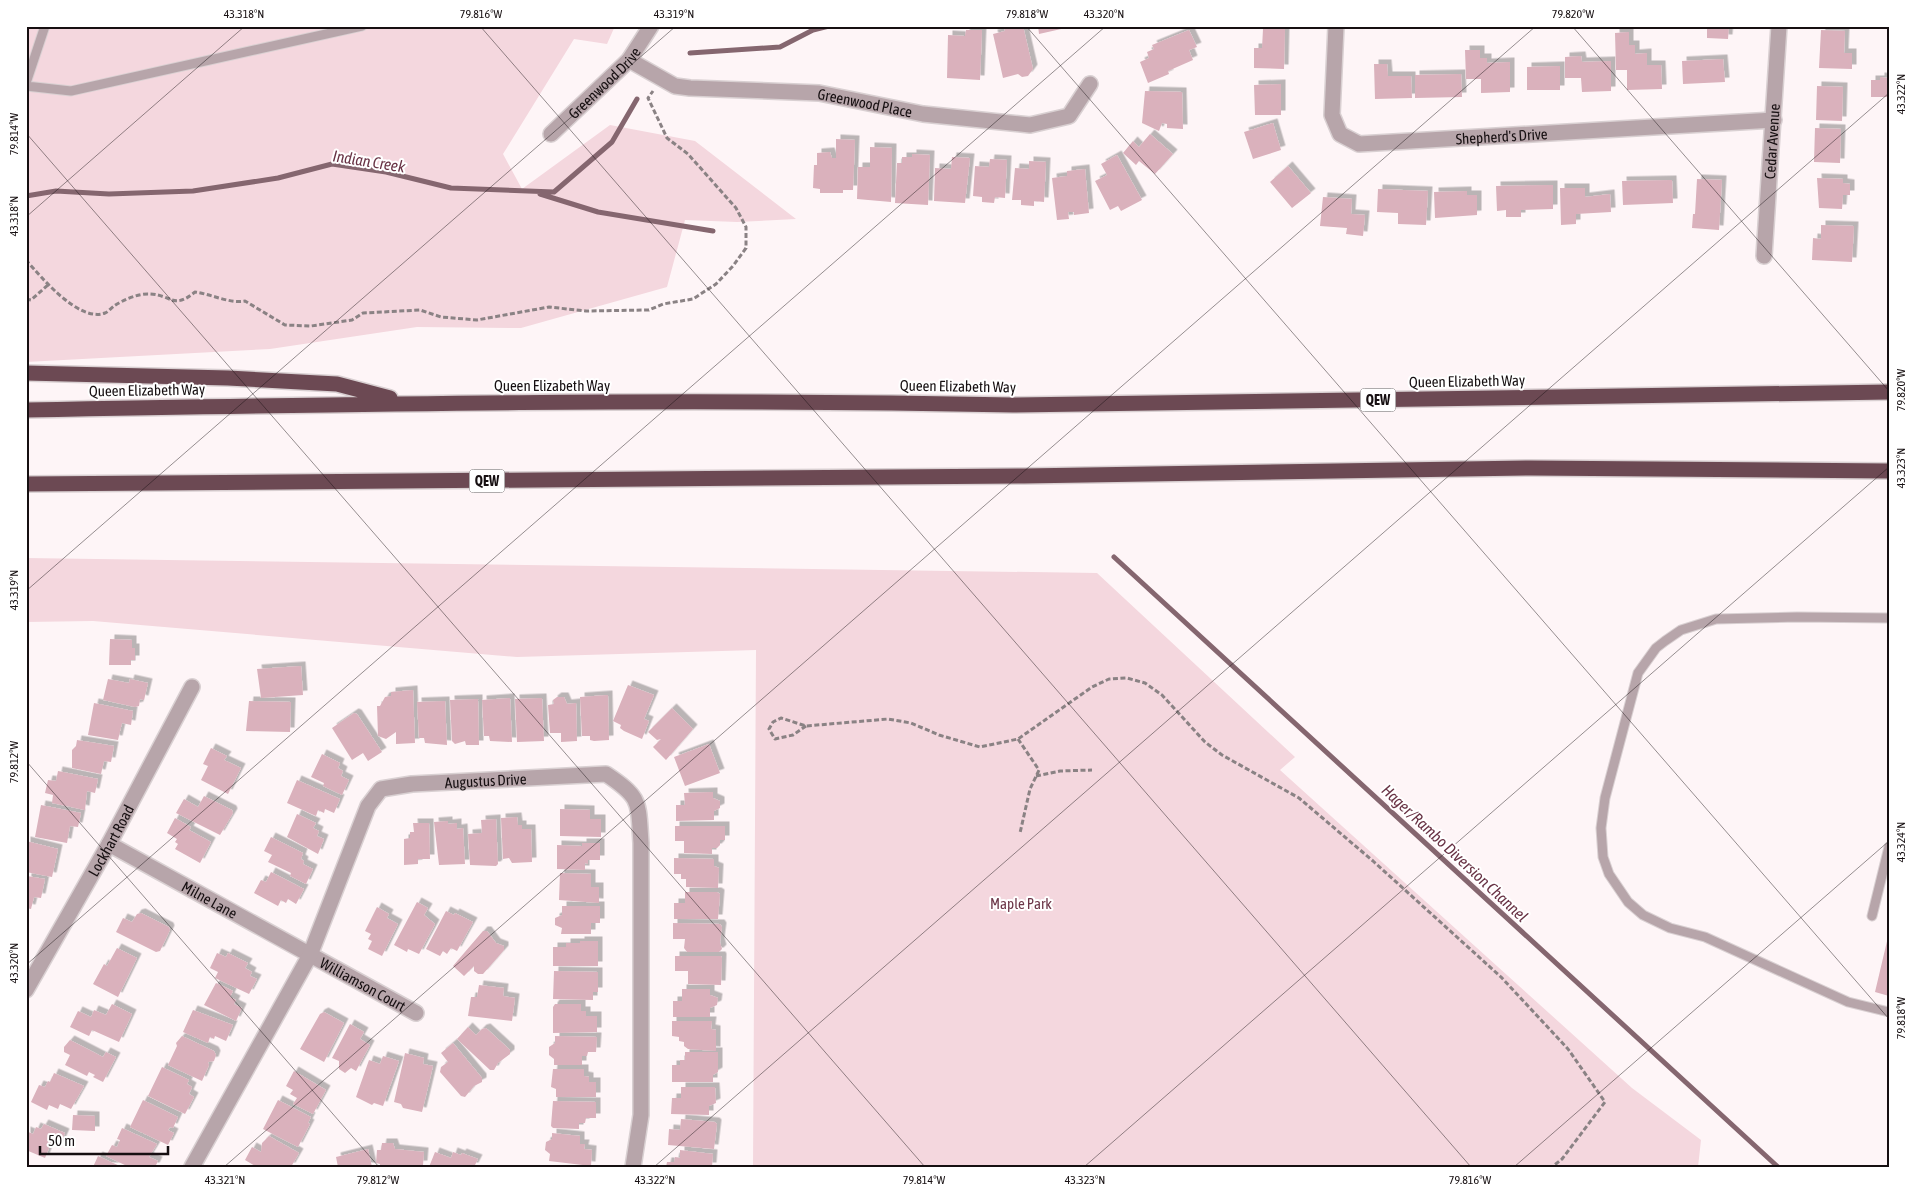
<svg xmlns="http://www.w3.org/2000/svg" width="1915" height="1193" font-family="'Asap Condensed',sans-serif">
<defs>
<filter id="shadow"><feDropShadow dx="4.5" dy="-4.5" stdDeviation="0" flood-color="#0004"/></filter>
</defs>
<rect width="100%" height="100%" fill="#fef5f7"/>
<!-- green -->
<path fill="#f4d7de" d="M26,26H615L607,44L574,39L503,154L522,189L610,125L695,141L796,219L737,222L685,220L667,287L521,328L417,327L270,349L26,362Z
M26,558L1097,573L1295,757L1280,770L1632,1088L1701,1140L1698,1167H753L756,650L517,657L93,621L26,622Z"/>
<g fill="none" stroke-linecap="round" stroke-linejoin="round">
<!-- stream -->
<path stroke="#85666f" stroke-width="5" d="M690,53L780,47L813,30L829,26
M540,194L598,212L713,231
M26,196L56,191L109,194L193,191L278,178L332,164L386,172L451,188L554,192L612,142L637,99
M1114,557L1778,1167"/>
</g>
<!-- building -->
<path fill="#dab1bc" filter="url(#shadow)" d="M1004,26H1023L1033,69L1028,76L1022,77L1018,74L1003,78L993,34L1005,31Z
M1038,26H1070V27L1039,34Z
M1707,26H1729L1728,39L1707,38Z
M1263,29H1285L1284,69L1254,68V48H1262Z
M966,30H982L980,80L947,78L948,35L965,36Z
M1189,30L1197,47L1189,50L1193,60L1168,71L1169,74L1148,83L1140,62L1149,58L1147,52L1154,49L1152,45Z
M1821,30L1845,31L1844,53H1852V69L1819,68Z
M1629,32V45H1635V54L1647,53V65H1661L1662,89L1627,90V70H1616L1615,33Z
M1465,50H1480V58H1487V63L1510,62V92L1481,93V79H1466Z
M1581,56L1582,62L1611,61V91L1582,92L1581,78H1565V57Z
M1723,59L1725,82L1683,84L1682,61Z
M1374,64H1387L1388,76H1411L1412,98L1375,99Z
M1560,66V90H1527V67Z
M1461,74L1462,97L1415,98V75Z
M1880,77L1888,78L1889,97H1871V80H1880Z
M1281,84V115H1255L1254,85Z
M1817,86L1843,87L1842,121L1816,120Z
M1145,91L1182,92L1183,129L1167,128V124L1162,123L1159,131L1142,123Z
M1273,123L1281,150L1253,159L1244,132Z
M1815,128L1841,129L1840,163L1814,162Z
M1150,134L1173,154L1155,174L1139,161L1136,165L1123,153L1133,141L1139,147Z
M836,139L855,140L853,190H843V193H820V189L813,188L814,165H817V153L830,152L832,158H836Z
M870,147L892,148L891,202L857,199L858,167H870Z
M912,154L930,155L928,205L895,203L897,163H902V157H912Z
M1117,155L1142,200L1121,211L1118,206L1110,210L1095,181L1107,175L1101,164Z
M952,157L970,158L965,203L934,201L935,168L951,169Z
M990,159L1007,160L1005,198L995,197L994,203L982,202V197L973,196L975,166L989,167Z
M1029,161L1046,162L1044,202L1034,201V206L1021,205V200H1012L1015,168L1029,169Z
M1288,166L1311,193L1292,208L1270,182Z
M1085,169L1089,213L1074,215V212H1068L1069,219L1057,220L1052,178L1067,176V171Z
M1817,178L1843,179V183L1850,184V195H1843L1842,209L1819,208Z
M1697,179L1722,180L1719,230L1692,228L1693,214H1695Z
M1672,180L1673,203L1623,205L1622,181Z
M1553,185V209L1521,210V217H1506V210L1497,211L1496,186Z
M1560,188H1585V197L1610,194L1611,212L1576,214V224L1561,225Z
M1378,189L1428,191L1426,225L1398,224V213L1377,212Z
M1467,191V195H1477V215L1435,218L1434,192Z
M1323,197L1352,199L1351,214L1365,215L1363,236L1346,234L1347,228L1320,226Z
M1821,225L1854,226L1852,262L1812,260L1813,238L1821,239Z
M110,639L132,640V648H135V660H131V665H109Z
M301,666L303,695L261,698L257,669Z
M108,679L129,683L130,679L148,683L144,700L140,699L139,706L135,707L103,700Z
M628,685L654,695L644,719L649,721L642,739L624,731L620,728L621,725L613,721Z
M413,690L415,743L396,744V732L386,739L378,736L377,706H380L385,697L391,696V692Z
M608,695L609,740L594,741L590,740V736H582L580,697Z
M557,697H564L567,704L576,703L577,741L561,742V733H550L548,705L554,704L553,700Z
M510,698L512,742L490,741L489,736H484L482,700Z
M542,698L544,741L517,742L515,699Z
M478,699L479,745H466L465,741L455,744L452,741L450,700Z
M249,701L291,702L290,732L246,731Z
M445,701L447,745L425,743L424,738H419L417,702Z
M94,703L133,711L131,725L122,723L118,740L88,735Z
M672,708L693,729L666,760L653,747L661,739L657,740L648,732Z
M354,713L357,714L382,752L368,761L363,753L352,760L332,728Z
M77,740L114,746L111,762L104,761L101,774L72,768V750L76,746Z
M709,744L720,773L685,786L674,757Z
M211,748L227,756L224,760L241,768L228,794L201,780L208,766L203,764Z
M322,754L340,763L338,768L343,771L341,776L349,780L342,795L323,786L324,783L311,777Z
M58,771L98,779L95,793L87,791L85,810L52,803L53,795L45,793L48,780L56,781Z
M297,780L340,799L334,813L325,809L324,813L318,810L316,816L287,803Z
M713,792V798L720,801V808L714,811V820L676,821V805H685L684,793Z
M204,796L232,810L233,813L220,835L176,813L184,799L198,807Z
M41,805L81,813L78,827L70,826L67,843L35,837Z
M560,809L590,810V819H601V837L560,836Z
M297,814L316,823L313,828L319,831L317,836L324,839L318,854L287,837Z
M517,817L518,825H522V829H531L532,862L512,863L509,858L503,859L501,818Z
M175,818L191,827L189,830L211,842L200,863L175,849L178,844L175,842L177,839L167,833Z
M496,819L498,864L496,866L470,865L468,834L482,833L481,820Z
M448,821V824L457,823V829L463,828L465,864L439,865L434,822Z
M413,823H429L430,859H418V864L404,865V839L410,838V832H414Z
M675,826H725V840H720V845L717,848H712V854L684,853V841H675Z
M271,837L303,853L301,859L304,861L303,864L313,869L306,884L290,876L291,873L268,862L272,855L264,851Z
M26,841L58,849L52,877L26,872Z
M582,843H600V860H588V864L585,863V870L557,869V845L582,846Z
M674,858L714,859V866L719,868L718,888L686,887V879H681V874H674Z
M271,872L304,889L296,904L288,899L286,903L281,900L278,906L254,893L261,880L266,882Z
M560,873L591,874V887H599V903L559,900Z
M27,876L45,879L41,898L34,897L31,909L26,908Z
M685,892H717L720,894L718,919H674V903H685Z
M417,902L428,908L424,915L435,924L419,954L408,949L407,952L394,945Z
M562,906H600V923H591V934H561L562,928L555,925V918L562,915Z
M377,907L389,914L387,918L398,924L382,956L368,949L372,941L368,939L371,934L365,931Z
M446,911L454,915L455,913L473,922L457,951L451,948L447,954L443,951L440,956L426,949Z
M141,913L169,927L170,930L160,951L156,952L116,932L123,918L132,922L137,914Z
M673,923L720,924L722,927L720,942L722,949L719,952H687L684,948L685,939H673Z
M483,931H487L496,943L504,946V950L483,974H478L474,971V966L464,976L453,966Z
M1888,937H1889V996L1875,992Z
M580,941H598V966H553V947H566V943H580Z
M117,948L137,958L118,997L93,984L104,964L107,966Z
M217,953L226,957L228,953L248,963L245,968L252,972L250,976L257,979L249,994L215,978L218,972L210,968Z
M675,956H721L722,958L721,985L688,984V971H675Z
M554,971L598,972V992H593V1000L553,999Z
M216,983L233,991L230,997L236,1000L234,1004L242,1008L236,1021L204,1005Z
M479,985L504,988L503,996L515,998L512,1021L468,1016L471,997H477Z
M682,989H710V995L718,998L717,1005L710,1008V1017H673V1001H682Z
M112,1004L132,1014L119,1042L92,1030L89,1036L70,1027L78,1011L91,1017L94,1010L106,1015Z
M555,1004H581V1011H586V1016H597V1032L553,1033V1007Z
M193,1010L233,1025L226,1041L215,1036L214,1039L210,1037L208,1043L183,1032Z
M324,1012L344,1023L324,1062L300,1049L320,1014Z
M672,1021H712L711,1029L716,1030V1051L688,1049L684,1046V1042L679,1041V1037L672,1036Z
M350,1024L364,1032L360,1039L370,1045L356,1071L351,1068L345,1073L339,1069V1061L332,1058Z
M468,1027L476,1035L482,1029L486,1028L510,1050V1054L498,1063L494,1070H490L457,1039Z
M182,1036L214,1051L216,1055L214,1061L208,1062L209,1065L202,1081L168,1065L177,1046L176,1043Z
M555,1036L597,1037L596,1052H588L587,1056H582V1065H554V1059L549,1055V1047L555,1043Z
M70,1040L103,1057L106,1052L116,1057L103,1082L93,1077L95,1075L89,1072L87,1076L65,1065L70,1055L64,1052V1047Z
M453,1043L482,1078V1082L474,1086L465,1097L461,1096L440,1072L441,1067L448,1062L441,1053Z
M685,1052H718V1072L713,1075V1082H672V1065H680V1060H685Z
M405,1053L424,1058L423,1064L433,1066L422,1112L403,1108L401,1104L394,1102Z
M383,1056L399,1061L383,1106L374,1103L372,1105L356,1097L369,1060L380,1064Z
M162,1067L189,1080L187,1084L192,1087L189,1094L194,1097L185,1114L148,1096Z
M553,1069H584V1076L589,1077V1082H596V1097H556V1089L551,1087Z
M294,1071L326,1090L313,1114L293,1104L297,1098L290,1094L293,1090L286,1086Z
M54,1073L84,1086L71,1109L60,1104L58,1109L49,1105L47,1110L31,1102L39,1085L45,1087L48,1081L50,1082Z
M681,1087H715L716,1103L709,1106V1115L671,1114L672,1098H681Z
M143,1100L178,1117L173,1128L170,1127L168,1130L174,1133L168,1145L130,1127Z
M278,1100L311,1117L308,1123L310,1124L298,1147L263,1129Z
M553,1101L596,1102V1118H586L585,1123H579V1129L553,1128L551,1126Z
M73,1115L95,1116V1131L72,1130Z
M681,1119L715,1122L717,1124L714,1149L668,1145L669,1129L680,1130Z
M44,1124L65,1133L59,1147L51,1143L45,1158L26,1150V1131L33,1134L36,1127L41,1129Z
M122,1128L157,1144L149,1157L158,1161L155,1167H129L106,1156L112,1145L117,1147L120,1140L117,1139Z
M552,1133L580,1136V1144H585L584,1149L592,1150L591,1166L549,1161L550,1154L545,1150L546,1142L552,1139Z
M269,1136L299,1153L291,1167H257L245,1160L252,1147L261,1152L262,1143Z
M382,1143H393L395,1149L424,1152L423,1165L380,1167V1164L376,1163L377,1150H381Z
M368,1149L372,1167H338L336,1157Z
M680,1150L713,1154L712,1167H666L667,1162H674L675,1157L680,1158Z
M435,1152L451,1158L453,1152L461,1155L462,1153L478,1159L474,1167H429Z
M98,1156L122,1167H93Z"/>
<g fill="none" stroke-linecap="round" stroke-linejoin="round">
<defs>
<path id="service" d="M26,83L45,26
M26,86L71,91L362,26
M1889,618L1797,617L1716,619L1681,630L1665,641L1656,648L1638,673L1605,798L1601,828L1603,857L1609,874L1628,902L1643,915L1670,928L1705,937L1848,1002L1889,1012
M1872,916L1889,847"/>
<g id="minor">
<path id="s1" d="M1336,26L1332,115L1340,134L1359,144L1774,120"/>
<path id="s2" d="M629,60L675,86L690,88L819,93L923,114L1030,125L1069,116L1090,84"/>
<path id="s3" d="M551,134L629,60L651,26"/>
<path id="s4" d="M1764,256L1779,26"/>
<path id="s5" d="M109,844L416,1013"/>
<path id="s6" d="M26,990L109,844L192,687"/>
<path id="s7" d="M192,1167L310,955L368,806L381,789L412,784L606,774C642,798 638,802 641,843V1115L633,1167"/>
</g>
<path id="motorway" d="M26,373L228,378L337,384L390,398
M26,410C355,404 684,398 1013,405L1889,392
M26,484L1024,476L1530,468L1889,471"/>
</defs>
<!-- service casing -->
<use href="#service" stroke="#d9d0d2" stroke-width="11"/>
<!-- minor casing -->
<use href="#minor" stroke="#d9d0d2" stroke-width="18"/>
<!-- motorway casing -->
<use href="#motorway" stroke="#d9d0d2" stroke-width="18"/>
<!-- path -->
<path stroke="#8a8284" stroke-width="3" stroke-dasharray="5 2.5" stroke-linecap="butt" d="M26,260C41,277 79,323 105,313C108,312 111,308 114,306C123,300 139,293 150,294C172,295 173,310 195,292C211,294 230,304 245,301L285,325L311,326L352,320L363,313L420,310L441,317L477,320L549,307L586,311L649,310L663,304L693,299L716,284L733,266L746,248V227L736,208L688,154L667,138L648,98L653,91
M26,299L31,300L48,285
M806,726L793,735L775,739L769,729L773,722L781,718L806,726L888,719L911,723L939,735L980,747L1018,739L1092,687L1109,679L1127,678L1145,683L1162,695L1205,742L1222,755L1299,798L1373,861L1501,977L1568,1049L1605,1102L1562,1159L1552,1167
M1018,739L1039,770L1030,789L1020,833
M1036,776L1060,771L1092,770"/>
<!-- service -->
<use href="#service" stroke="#b7a5aa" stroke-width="9"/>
<!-- minor -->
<use href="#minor" stroke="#b7a5aa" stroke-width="15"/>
<!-- motorway -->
<use href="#motorway" stroke="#6c4953" stroke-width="15"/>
</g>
<!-- ticks -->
<path fill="none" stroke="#160f11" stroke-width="1" stroke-opacity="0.45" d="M480,26L1471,1167M1026,26L1889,1019M1572,26L1889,391M26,133L925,1167M26,217L245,26M26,591L676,26M26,761L379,1167M26,965L1106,26M224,1167L1536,26M654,1167L1889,93M1084,1167L1889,467M1514,1167L1889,841"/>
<g text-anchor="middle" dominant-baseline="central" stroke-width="4" stroke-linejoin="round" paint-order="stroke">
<!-- shield labels -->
<g fill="#fff" stroke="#5c5758" stroke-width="1">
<rect x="1360.5" y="388.5" width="35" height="23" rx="4"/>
<rect x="469.5" y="469.5" width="35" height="23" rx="4"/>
</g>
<g font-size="14" font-weight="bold" fill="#160f11">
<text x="1378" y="400">QEW</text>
<text x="487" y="481">QEW</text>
</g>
<!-- street labels -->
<g font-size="15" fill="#160f11" stroke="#fff">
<text stroke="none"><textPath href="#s3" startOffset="74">Greenwood Drive</textPath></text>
<text stroke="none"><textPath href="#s2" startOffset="244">Greenwood Place</textPath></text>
<text stroke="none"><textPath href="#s1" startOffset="274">Shepherd's Drive</textPath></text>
<text stroke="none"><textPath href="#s4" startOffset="115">Cedar Avenue</textPath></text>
<text transform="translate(1467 381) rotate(-1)">Queen Elizabeth Way</text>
<text x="552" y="385">Queen Elizabeth Way</text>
<text transform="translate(958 386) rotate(1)">Queen Elizabeth Way</text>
<text transform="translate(147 390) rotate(-1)">Queen Elizabeth Way</text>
<text stroke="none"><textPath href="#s7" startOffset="529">Augustus Drive</textPath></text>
<text stroke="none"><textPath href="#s6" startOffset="172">Lockhart Road</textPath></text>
<text stroke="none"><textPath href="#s5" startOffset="115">Milne Lane</textPath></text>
<text stroke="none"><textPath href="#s5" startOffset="290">Williamson Court</textPath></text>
</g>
<!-- park labels -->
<g font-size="15" fill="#6c3648" stroke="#fff">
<text x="1021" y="903">Maple Park</text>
</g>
<!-- water labels -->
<g font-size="16" font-style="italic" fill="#683244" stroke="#fff">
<text transform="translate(369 161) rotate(9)">Indian Creek</text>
<text transform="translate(1455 853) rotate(43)">Hager/Rambo Diversion Channel</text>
</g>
</g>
<!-- border -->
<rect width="1915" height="1193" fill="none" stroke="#ffffff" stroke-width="55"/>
<!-- scale -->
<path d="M40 1146v8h128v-8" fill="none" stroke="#160f11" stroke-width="2.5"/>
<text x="48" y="1146" font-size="15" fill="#160f11" stroke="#ffffff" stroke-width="4" paint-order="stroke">50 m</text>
<rect x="28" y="28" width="1860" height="1138" fill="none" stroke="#160f11" stroke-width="2"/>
<g font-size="12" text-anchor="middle" fill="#160f11">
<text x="244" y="18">43.318°N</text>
<text x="481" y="18">79.816°W</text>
<text x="674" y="18">43.319°N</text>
<text x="1027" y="18">79.818°W</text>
<text x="1104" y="18">43.320°N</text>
<text x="1573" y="18">79.820°W</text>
<text transform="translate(1901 94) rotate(-90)" y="4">43.322°N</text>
<text transform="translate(14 134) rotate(-90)" y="4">79.814°W</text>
<text transform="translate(14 216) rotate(-90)" y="4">43.318°N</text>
<text transform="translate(1901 390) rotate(-90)" y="4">79.820°W</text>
<text transform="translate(1901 468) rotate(-90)" y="4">43.323°N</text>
<text transform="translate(14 590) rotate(-90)" y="4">43.319°N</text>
<text transform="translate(14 762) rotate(-90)" y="4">79.812°W</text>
<text transform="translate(1901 842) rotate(-90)" y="4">43.324°N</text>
<text transform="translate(14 963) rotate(-90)" y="4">43.320°N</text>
<text transform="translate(1901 1018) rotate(-90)" y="4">79.818°W</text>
<text x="225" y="1184">43.321°N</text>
<text x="378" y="1184">79.812°W</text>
<text x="655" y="1184">43.322°N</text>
<text x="924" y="1184">79.814°W</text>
<text x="1085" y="1184">43.323°N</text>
<text x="1470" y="1184">79.816°W</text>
</g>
</svg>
